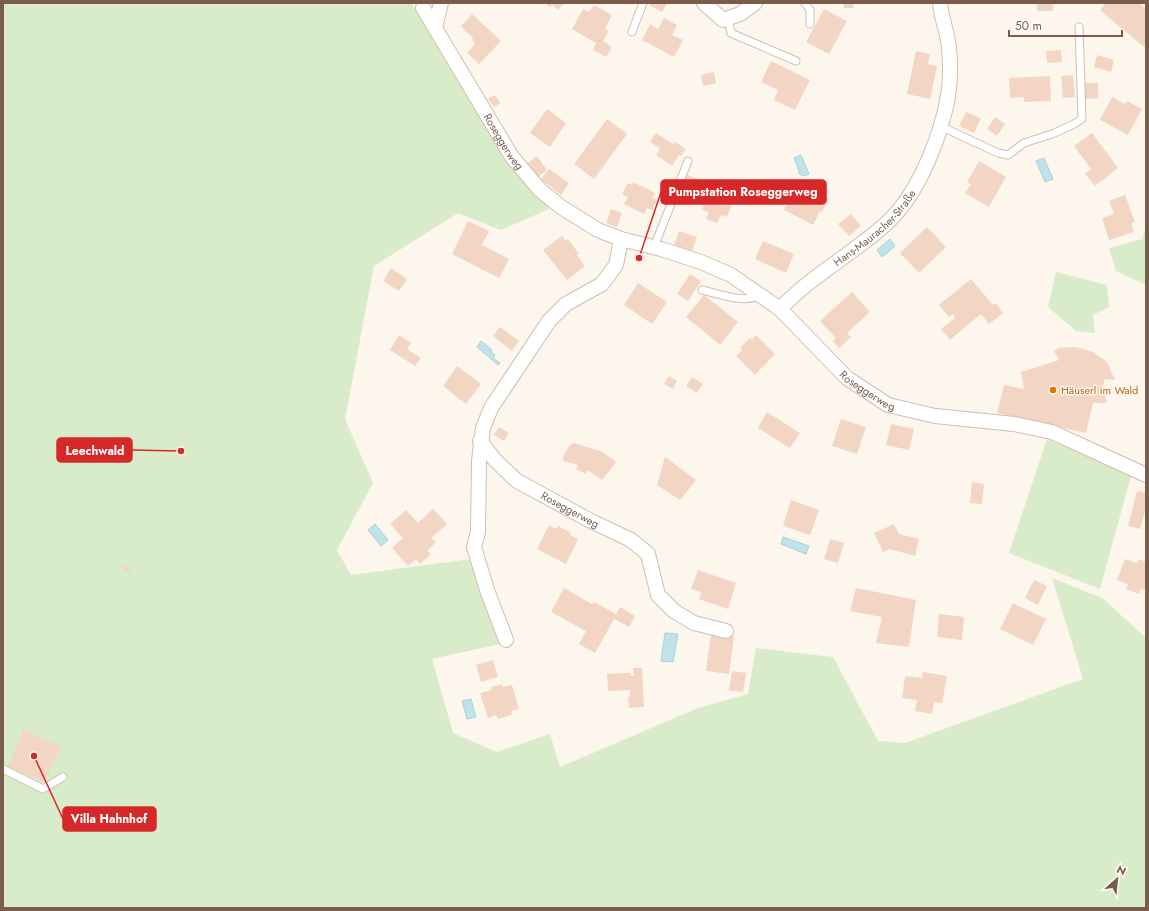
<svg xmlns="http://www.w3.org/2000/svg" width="1149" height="911" font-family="Jost,sans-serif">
<rect width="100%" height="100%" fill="#fdf6ec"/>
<!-- green -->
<path fill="#d8ecc9" d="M3,3H409L413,5L508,160L549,209L501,230L458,213L374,266L345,419L373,483L337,550L351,575L471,559L500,644L432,659L453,733L497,752L550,734L560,767L698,708L748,694L756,648L833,657L878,741L905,743L1083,679L1052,578L1102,598L1144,636L1146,642V908H3Z
M1146,227V285L1116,271L1109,248L1142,239Z
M1056,272L1107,285L1109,307L1093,315L1095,333L1076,331L1048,307Z
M1047,439L1131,476L1100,589L1009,553Z"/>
<!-- water -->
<path fill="#bfe3e8" stroke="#a5d3da" d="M801,155L809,174L804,176L799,174V171L794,158Z
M1044,158L1053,179L1045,182L1036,161Z
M890,239L895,246L882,257L877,250Z
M481,341L492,350L491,352L495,355L493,358L500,363L498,365L477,347Z
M375,524L388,540L381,546L368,530Z
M783,537L809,546L806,554L781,544Z
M665,633L678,634L673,662L661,661Z
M471,699L476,717L467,719L462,701Z"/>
<!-- building -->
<path fill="#f3d5c3" d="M545,3H564L558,10L552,4L550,7Z
M650,3H667L662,12L649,5Z
M843,3H854L853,8H844Z
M1037,3H1053V11H1037Z
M1106,3H1139L1146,9V45L1144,47L1100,10Z
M594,5L612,15L605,29L609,31L603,41L612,47L606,57L593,50L596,43L572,29L583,9L589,12Z
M824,9L847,21L829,54L806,42Z
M472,14L501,41L479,64L467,53L475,44L473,41L472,36V37L466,32L461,26Z
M664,18L677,25L672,35L683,40L674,57L642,40L650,24L658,29Z
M1061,50L1062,62L1047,63L1046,51Z
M916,51L930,54L928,64L937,66L930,99L907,94Z
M1097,55L1114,60L1111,72L1094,67Z
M771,61L810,80L795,110L774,100L778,90L761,82Z
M714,72L716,83L703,86L701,75Z
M1073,75L1075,97L1063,98L1061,76Z
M1050,76L1051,101L1024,102V97L1010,98L1009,78Z
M1084,83H1098V98L1084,99Z
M495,95L500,103L494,107L488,99Z
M1112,97L1125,104L1127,101L1142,109L1128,135L1100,120Z
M547,109L566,123L550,147L530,133Z
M966,112L981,118L974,133L959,126Z
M995,117L1005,124L997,136L987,129Z
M607,119L627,134L594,179L574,164Z
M656,133L673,144L675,142L686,149L681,156L679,155L672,166L656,155L660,148L650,142Z
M1092,133L1118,168L1095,186L1085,174L1091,169L1074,146Z
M537,156L547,170L536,178L526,164Z
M979,161L1006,177L989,207L965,193L971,184L967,182Z
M549,169L569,183L561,195L541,179Z
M687,175L715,185L714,189L735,196L727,217L721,215L717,223L706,219L709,212L702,210L706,199L694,194L691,203L678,198Z
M633,182L655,193L652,198L657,200L652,210L647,208L644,214L624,204L628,197L622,194L628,183L632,185Z
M782,183L795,190L798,184L829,199L822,212L820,211L813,225L784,210L787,204L775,198Z
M1125,195L1135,222L1131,223L1134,232L1109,240L1102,218L1114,214L1109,201Z
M611,209L622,213L617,227L606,223Z
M851,214L861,226L849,236L838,224Z
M468,221L489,231L482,245L509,259L499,278L452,254Z
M927,227L946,247L919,273L900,253Z
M679,231L697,237L692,251L674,245Z
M562,236L566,241L568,239L579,254L577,255L585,266L567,280L543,250Z
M763,241L794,254L786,273L755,259Z
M635,253L643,254V262L634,261Z
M391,268L407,279L399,291L383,281Z
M690,274L701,281L688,301L677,294Z
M971,279L993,305L996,303L1003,313L989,324L981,314L950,340L941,329L955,318L953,314L949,317L939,305Z
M638,283L667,302L652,324L624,305Z
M852,292L870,312L847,333L851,337L839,348L833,341L836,338L820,321Z
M704,295L738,322L720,345L686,317Z
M500,327L519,341L512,351L493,336Z
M399,335L411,343L407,349L421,358L415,366L390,350Z
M756,335L775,354L755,375L736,356L742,350L740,348L750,338L752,340Z
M1076,347L1093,352L1107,362L1115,380L1104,379L1103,390L1107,403H1093L1086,433L997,413L1004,385L1024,389L1021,372L1059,360L1054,351L1059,348Z
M457,366L481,384L466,404L443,386Z
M669,376L677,381L673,389L664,384Z
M692,377L703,384L697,393L686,386Z
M767,412L800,433L790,448L758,428Z
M841,419L866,427L857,454L832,446Z
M891,424L914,429L909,450L886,445Z
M499,427L509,433L504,441L494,435Z
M574,443L600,451L610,457L616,462L602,480L588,470L586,474L576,469L578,465L563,461L564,454L570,445Z
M665,457L696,480L680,500L657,485Z
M972,482L984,484L982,504L970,503Z
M1137,491L1146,493V508L1140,529L1128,526Z
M791,500L819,510L810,535L783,526Z
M433,509L447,524L431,538L436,542L427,551L431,554L420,564L416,559L408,566L392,548L403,538L390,524L406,510L418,523Z
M894,524L899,534L919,539L915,556L890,549L883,552L874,533Z
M549,525L556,529L558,526L571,533L570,535L578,539L566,564L537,549Z
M830,539L844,543L838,563L824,559Z
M1125,559L1137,563L1138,559L1146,562V590L1141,589L1139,594L1126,589L1128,584L1117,580Z
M126,565L131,570L128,573L123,568Z
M698,570L736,583L728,609L699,599L701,592L691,589Z
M1034,580L1047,586L1038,605L1025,598Z
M564,588L592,604L594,602L616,614L620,607L635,616L629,627L614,619L595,653L579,644L586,631L551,612Z
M856,588L916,600L909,647L876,643L882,617L850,611Z
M1013,603L1046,619L1033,645L1000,629Z
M939,614L964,617L962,640L937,637Z
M711,633L734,636L729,674L706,671Z
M493,660L498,677L481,682L476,665Z
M633,668H642L644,707L629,708L628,697H630V690L608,691L607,674L631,673V676H634Z
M732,671L746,673L743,692L729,690Z
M923,672L947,676L942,703L934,702L932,714L915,711L917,700L902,698L905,676L922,678Z
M502,684L503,687L512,685L519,709L511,711L512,715L498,719L496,715L488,718L480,693L492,690L491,687Z
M23,730L61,746L45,782L8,767Z"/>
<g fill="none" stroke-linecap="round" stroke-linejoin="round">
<defs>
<path id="lane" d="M805,3L810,10V24
M728,18L731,33L796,61
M632,32L643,3
M940,126L998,153L1008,155L1024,143L1052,134L1074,124L1082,119L1079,27
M654,247L688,161
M702,290C719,294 744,304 760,295
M3,769L43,789L63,777"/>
<g id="street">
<path d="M704,3L723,20L740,14L755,3"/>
<path id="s1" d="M423,8L512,157L540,190L561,207L598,230L621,239L661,249L701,262L731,275L780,309L847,378L888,405L935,416L1014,424L1052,432L1146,475"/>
<path d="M435,27L441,3"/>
<path id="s2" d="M780,309C812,275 853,254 887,223C916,196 935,150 945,111C950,91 951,68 949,48C948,33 941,18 940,3"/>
<path id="s3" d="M480,441L495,460L517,481L591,521L631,540L648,554L658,595L674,611L694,623L726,631"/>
<path d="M506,640L487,590L474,547L478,532L479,461L483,428L491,408L549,321L566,304L602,284L616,265L621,239"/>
</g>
</defs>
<!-- lane casing -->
<use href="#lane" stroke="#d1beb0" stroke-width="9"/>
<!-- street casing -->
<use href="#street" stroke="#d1beb0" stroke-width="16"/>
<!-- lane -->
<use href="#lane" stroke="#fff" stroke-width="7"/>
<!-- street -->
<use href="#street" stroke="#fff" stroke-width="14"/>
</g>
<!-- markers -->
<circle fill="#e8710a" stroke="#fffaf3" stroke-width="1.5" cx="1053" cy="390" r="4"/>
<g text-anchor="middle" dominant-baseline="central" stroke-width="3" stroke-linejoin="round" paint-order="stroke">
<!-- street labels -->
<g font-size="11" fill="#7a5c4d" stroke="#fffaf3">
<text stroke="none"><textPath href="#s1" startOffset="156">Roseggerweg</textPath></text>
<text stroke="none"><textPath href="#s2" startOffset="125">Hans-Mauracher-Straße</textPath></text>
<text stroke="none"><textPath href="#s1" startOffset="608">Roseggerweg</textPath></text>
<text stroke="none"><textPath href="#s3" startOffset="115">Roseggerweg</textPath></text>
</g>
<!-- food labels -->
<g font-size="11" fill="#c56008" stroke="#fffaf3" text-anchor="start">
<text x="1061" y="390">Häuserl im Wald</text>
</g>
</g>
<!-- callouts -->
<path fill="none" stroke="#d62828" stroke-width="1.5" d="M639 258L661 192M181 451L132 450M34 756L63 819"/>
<g fill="#d62828" stroke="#fffaf3" stroke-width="1.5">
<circle cx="639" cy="258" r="4"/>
<circle cx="181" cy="451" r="4"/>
<circle cx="34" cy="756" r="4"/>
</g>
<g fill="#d62828" stroke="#d62828" stroke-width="1.5">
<rect x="661" y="180" width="165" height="24" rx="4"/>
<rect x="57" y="438" width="75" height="24" rx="4"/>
<rect x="63" y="807" width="93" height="24" rx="4"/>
</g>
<g font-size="12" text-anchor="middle" font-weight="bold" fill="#fff">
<text x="743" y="196">Pumpstation Roseggerweg</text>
<text x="95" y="455">Leechwald</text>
<text x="109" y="823">Villa Hahnhof</text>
</g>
<!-- border -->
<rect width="1149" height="911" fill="none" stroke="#7a5c4d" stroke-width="8"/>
<!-- north arrow -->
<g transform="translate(1117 879) rotate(27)" stroke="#fffaf3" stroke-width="3" paint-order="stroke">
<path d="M0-3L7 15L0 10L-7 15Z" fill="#7a5c4d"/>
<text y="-6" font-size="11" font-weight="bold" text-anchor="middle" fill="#7a5c4d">N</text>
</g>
<!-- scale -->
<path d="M1009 30v6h113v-6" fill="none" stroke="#7a5c4d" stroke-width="2"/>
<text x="1015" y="30" font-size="12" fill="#7a5c4d" stroke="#fffaf3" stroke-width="3" paint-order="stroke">50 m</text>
</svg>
